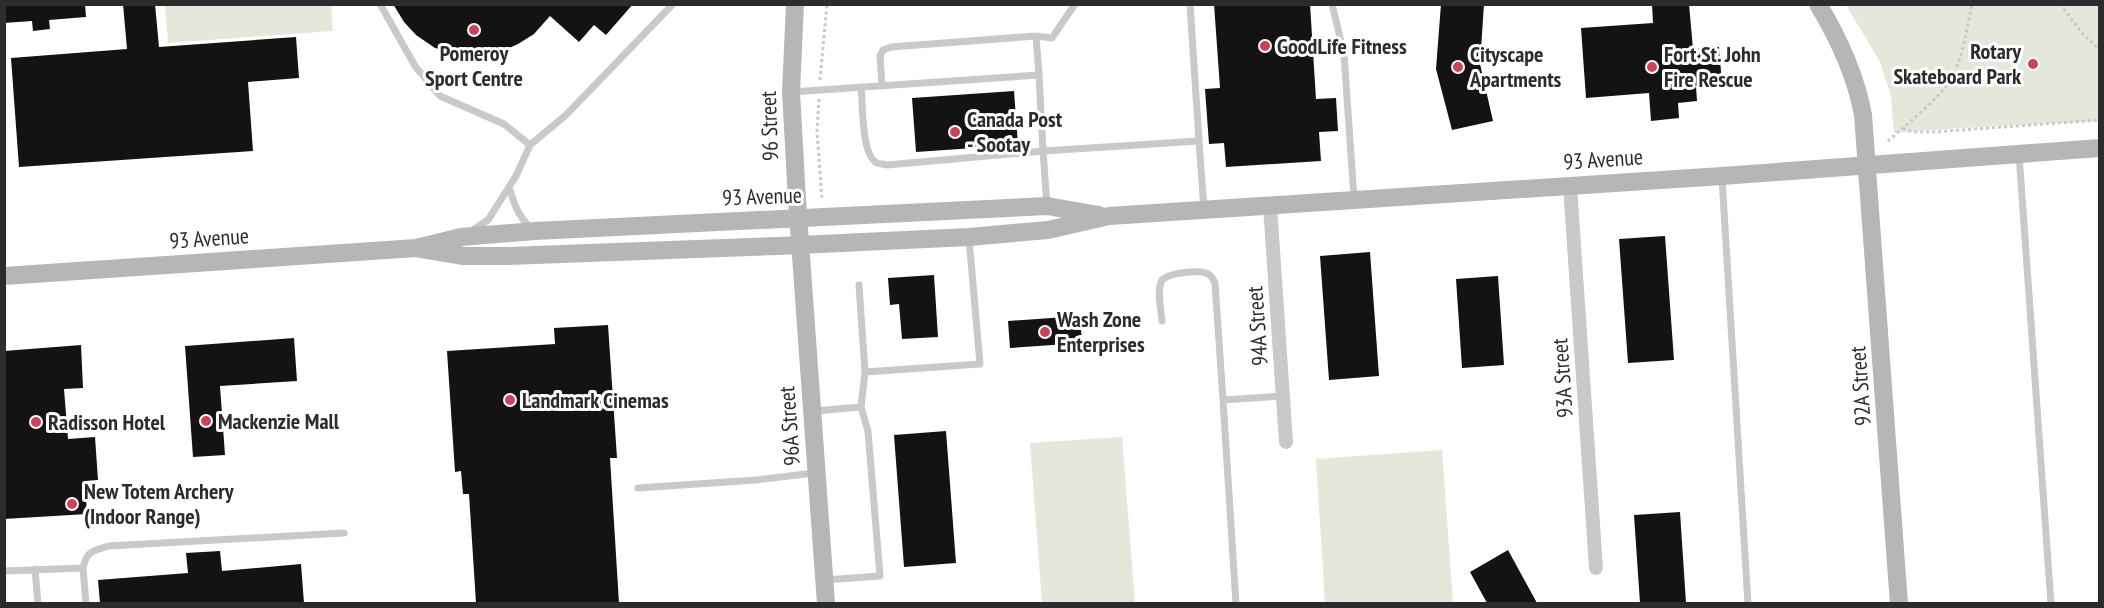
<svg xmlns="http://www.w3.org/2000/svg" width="2104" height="608" font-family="'PT Sans Narrow',sans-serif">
<rect width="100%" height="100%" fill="#fff"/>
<!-- green -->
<path fill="#e3e8db" d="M165,5H331L333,31L168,43Z
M1846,5H2099V121L1960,128L1894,133L1891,96L1880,62Z
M1122,437L1135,603H1042L1030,443Z
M1442,450L1453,603H1325L1316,459Z"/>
<!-- building -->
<path fill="#131313" d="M4,4H85L86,17L49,20L50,29L33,31L32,21L4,23Z
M123,4H155L159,47L296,37L299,78L248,82L253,151L19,167L11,58L127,49Z
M393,4H633L606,35L594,25L579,42L550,16L534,34L518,44L502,51L484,55H466L435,48L416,35L404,22Z
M1214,4H1310L1316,99L1336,98L1338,131L1319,132L1321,161L1226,167L1224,143L1209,144L1205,89L1220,88Z
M1441,4H1484L1480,64L1493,121L1452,130L1436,69Z
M1652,4H1689L1693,49L1719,47L1722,84L1696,86L1697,101L1678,103L1679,118L1651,121L1649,93L1586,98L1581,28L1653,23Z
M1014,91L1018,145L916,152L912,98Z
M1665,236L1674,360L1628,363L1619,239Z
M1370,252L1379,376L1329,380L1320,256Z
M934,275L938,337L902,339L899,304L890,305L888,278Z
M1498,276L1504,365L1462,368L1456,279Z
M1080,316L1082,343L1010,348L1008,321Z
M608,325L617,458H610L619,603H476L469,494H463L461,471L455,472L447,351L555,344L554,328Z
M294,338L297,381L220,386L225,455L193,457L185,346Z
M81,345L83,388L64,389L68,439L95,437L98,480L85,481L87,514L4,519V351Z
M946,431L956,563L904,567L894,435Z
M1680,512L1686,603H1640L1634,515Z
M1508,550L1537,603H1487L1470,572Z
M220,551L222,571L301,564L304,603H100L98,580L188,573L186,553Z"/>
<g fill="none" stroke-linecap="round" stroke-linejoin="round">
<!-- path -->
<path stroke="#c9c9c9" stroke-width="3" stroke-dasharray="3 3" stroke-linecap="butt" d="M2060,4L2082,33L2100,50
M820,80L827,4
M819,99L817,131L822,200
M1903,128L1912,132H1933L2100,120
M1888,141C1904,127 1943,95 1952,78C1963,56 1967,28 1972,4"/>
<!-- lane -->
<path stroke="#c9c9c9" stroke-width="7" d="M380,4L415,66L440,96L504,124L530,145
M1190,4L1199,141
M1332,4L1344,54L1354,198
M1039,75L1036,36L1052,38L1075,4
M882,86L880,56L883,50L891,47L1036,36
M861,87C863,104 861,155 877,163C880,164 884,164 887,165L1043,151L1047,205
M791,92L1039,75L1043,151L1199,141L1204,210
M2019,154L2051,604
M1722,178L1748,604
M509,187C514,203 518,217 531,228
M471,231L488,220L516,176L530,145L566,115L673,4
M859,285L865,372L980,364L969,239
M1162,321C1161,310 1157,292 1161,282C1164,273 1197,270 1206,273C1211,274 1213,279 1215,283L1223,400
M815,411L861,407
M638,488L756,480L814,473
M83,568C87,550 93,551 109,546L344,533
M35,569L38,604
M4,571L83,568L86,604
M824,580L880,576L868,431L861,407L865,372
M1236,604L1223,400L1283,396"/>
<!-- street -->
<path stroke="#c9c9c9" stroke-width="14" d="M1570,186L1596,568
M1270,206L1286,442"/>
<!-- secondary -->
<path stroke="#b6b6b6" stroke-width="18" d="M795,4L791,92L797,200L826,604
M1818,4C1839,39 1856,76 1863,115L1899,604
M416,248L464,256H506L778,246L969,237L1048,230L1109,216L1722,176L2100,148
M4,276L416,248L461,237L535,231L1047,206L1099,215"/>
</g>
<!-- markers -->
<g fill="#d04159" stroke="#fff" stroke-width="2">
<circle cx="474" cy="30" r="6"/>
<circle cx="1265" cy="46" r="6"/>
<circle cx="2033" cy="64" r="6"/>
<circle cx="1458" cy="67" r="6"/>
<circle cx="1652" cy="67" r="6"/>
<circle cx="955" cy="132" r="6"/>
<circle cx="1045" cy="332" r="6"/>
<circle cx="510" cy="400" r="6"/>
<circle cx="206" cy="421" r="6"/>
<circle cx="36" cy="422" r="6"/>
<circle cx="72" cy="504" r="6"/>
</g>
<g text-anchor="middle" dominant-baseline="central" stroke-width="6" stroke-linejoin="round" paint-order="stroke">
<!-- poi labels -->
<g font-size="22" font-weight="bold" fill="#2c2c2c" stroke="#fff" text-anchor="start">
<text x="1277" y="46">GoodLife Fitness</text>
<text x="2021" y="51" text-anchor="end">Rotary<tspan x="2021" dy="25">Skateboard Park</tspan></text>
<text x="474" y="53" text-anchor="middle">Pomeroy<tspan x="474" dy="25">Sport Centre</tspan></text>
<text x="1470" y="54">Cityscape<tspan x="1470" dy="25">Apartments</tspan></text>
<text x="1664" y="54">Fort St. John<tspan x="1664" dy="25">Fire Rescue</tspan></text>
<text x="967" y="119">Canada Post<tspan x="967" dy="25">- Sootay</tspan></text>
<text x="1057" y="319">Wash Zone<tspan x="1057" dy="25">Enterprises</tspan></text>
<text x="522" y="400">Landmark Cinemas</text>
<text x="218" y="421">Mackenzie Mall</text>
<text x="48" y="422">Radisson Hotel</text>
<text x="84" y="491">New Totem Archery<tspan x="84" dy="25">(Indoor Range)</tspan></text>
</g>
<!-- street labels -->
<g font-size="22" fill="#2c2c2c" stroke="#fff">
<text transform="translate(769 126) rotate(-92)">96 Street</text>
<text transform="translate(1603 159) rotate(-4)">93 Avenue</text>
<text transform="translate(762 196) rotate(-2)">93 Avenue</text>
<text transform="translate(209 238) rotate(-4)">93 Avenue</text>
<text transform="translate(1257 326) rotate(-94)">94A Street</text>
<text transform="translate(1562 378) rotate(-94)">93A Street</text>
<text transform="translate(1860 386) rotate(-94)">92A Street</text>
<text transform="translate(789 426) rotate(-94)">96A Street</text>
</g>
</g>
<!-- border -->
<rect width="2104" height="608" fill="none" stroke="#2c2c2c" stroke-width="12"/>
</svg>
